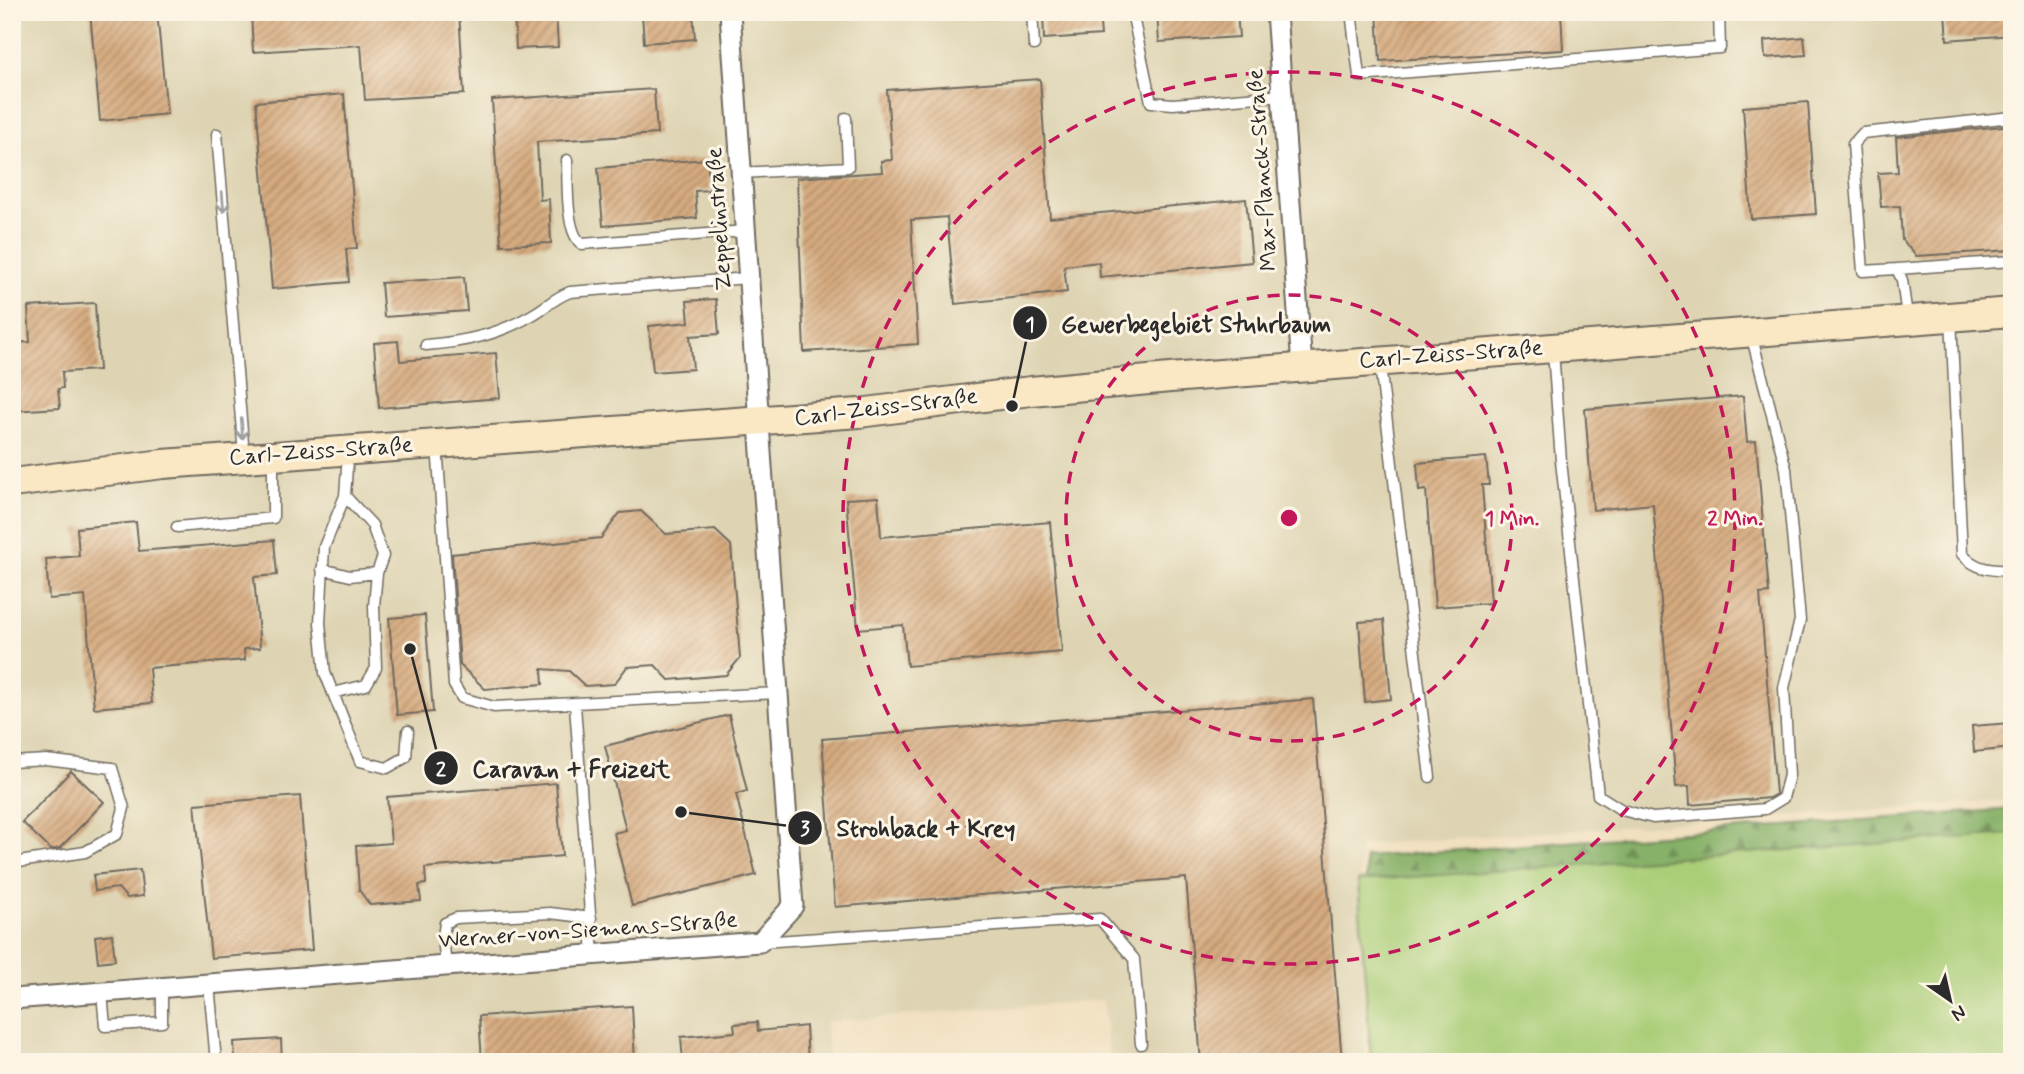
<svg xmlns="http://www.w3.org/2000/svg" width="2024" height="1074" font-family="Mynerve,sans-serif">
<defs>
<pattern id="forest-firs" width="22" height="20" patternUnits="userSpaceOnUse" patternTransform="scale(1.75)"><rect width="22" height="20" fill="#87b168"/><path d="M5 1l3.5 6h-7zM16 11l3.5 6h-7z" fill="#6f9056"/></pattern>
<pattern id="building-hatch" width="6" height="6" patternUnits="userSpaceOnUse" patternTransform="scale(1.75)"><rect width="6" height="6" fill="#d6aa7f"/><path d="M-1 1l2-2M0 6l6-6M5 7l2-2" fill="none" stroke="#ae8b68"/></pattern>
</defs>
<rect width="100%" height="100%" fill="#fcf5e5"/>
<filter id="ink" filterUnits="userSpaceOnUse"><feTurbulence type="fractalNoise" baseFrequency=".0143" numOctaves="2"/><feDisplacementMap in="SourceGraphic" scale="14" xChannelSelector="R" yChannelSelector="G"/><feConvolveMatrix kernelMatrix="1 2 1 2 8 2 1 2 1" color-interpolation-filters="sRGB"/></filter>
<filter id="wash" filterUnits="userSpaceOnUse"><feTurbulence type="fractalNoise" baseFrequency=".00686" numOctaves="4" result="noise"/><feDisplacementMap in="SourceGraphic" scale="28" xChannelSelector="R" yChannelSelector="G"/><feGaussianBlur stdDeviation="1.57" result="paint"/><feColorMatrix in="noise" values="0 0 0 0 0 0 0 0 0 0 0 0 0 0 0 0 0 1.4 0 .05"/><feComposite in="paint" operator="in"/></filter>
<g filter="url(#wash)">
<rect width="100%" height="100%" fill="#f1e0c0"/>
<!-- built -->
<path fill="#ded4b4" d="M12,12H2012V800L1360,845L1365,1062H1110L1103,1000L826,1022L828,1062H12Z"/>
<!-- forest -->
<path fill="url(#forest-firs)" stroke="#596e4a" stroke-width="2" d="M2012,809V869L1376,1062L1365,857Z"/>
<!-- green -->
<path fill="#aace78" stroke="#6a7c52" stroke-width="2" d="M2012,834V1062H1371L1358,881Z"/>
<g id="blocks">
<!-- building -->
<path fill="url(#building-hatch)" d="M90,12H157L167,114L100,121Z
M251,12H459L464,94L365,100L361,45L253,52Z
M514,12H556L558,47L516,49Z
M693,12L695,39L644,43L642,14Z
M1043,12H1099L1101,35L1044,39Z
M1157,12H1237L1239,37L1159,42Z
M1377,12H1561L1563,50L1380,61Z
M1945,12H2012V35L1947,40Z
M1804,37L1806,55L1765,58L1764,41Z
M1040,79L1050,218L1246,199L1252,262L1100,277L1099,262L1064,266L1067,292L955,304L947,217L911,220L918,344L804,352L797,178L882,172L881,161L892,160L887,90Z
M654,89L657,134L537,142L540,200L549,199L551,243L501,245L492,100Z
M344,94L357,248L346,249L349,282L272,289L256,102Z
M1808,102L1816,214L1751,219L1743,107Z
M2012,125V250L1916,256L1902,240L1900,206L1881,207L1878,173L1898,172L1896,137Z
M707,159L710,190L695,191L697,218L603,226L598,168Z
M464,277L467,311L384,317L381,283Z
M716,299L719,334L690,336L693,369L653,372L649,326L689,322L687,301Z
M95,303L99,370L62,372L63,388L58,389L60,408L12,411V343L30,342L28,307Z
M398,341L400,361L496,353L500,398L379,408L374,343Z
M1743,396L1747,442L1756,441L1769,593L1760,594L1776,794L1769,798L1690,805L1689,786L1676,787L1653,504L1593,510L1585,409Z
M1486,457L1489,485H1482L1491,603L1435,607L1426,490L1419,491L1417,463Z
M878,497L881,537L1050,522L1062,652L907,666L903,625L858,629L846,499Z
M641,511L666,534L715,530L731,545L740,658L726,675L669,680L655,665L627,667L614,684L585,686L569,671L542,669L543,684L485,689L460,665L452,554L601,538L620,513Z
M136,522L139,551L274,540L277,575L254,577L260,648L244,649L245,660L149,668L152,703L94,708L85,596L49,599L46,559L79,556L77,528Z
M425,615L433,712L397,715L389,618Z
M1384,620L1391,699L1365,702L1359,622Z
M1313,699L1342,1062H1201L1186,878L835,907L822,739Z
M729,715L747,791L736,794L756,875L632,906L614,833L626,830L605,746Z
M2011,723L2012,748L1974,752L1972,726Z
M71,771L104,802L60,848L51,850L22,822Z
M556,783L562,856L425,868L426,884L419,885L421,901L370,905L359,890L356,846L391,843L387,797Z
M300,796L312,950L211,958L195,804Z
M140,870L143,896L127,898L118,888L95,891L93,875Z
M112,934L115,960L98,962L95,936Z
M632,1006L635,1062H482L479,1016Z
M757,1022L758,1031L806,1026L808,1062H683L681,1037L735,1032L734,1024Z
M281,1039L282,1062H235L234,1042Z"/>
</g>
</g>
<g filter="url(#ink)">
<use href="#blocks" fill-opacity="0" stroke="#706a5f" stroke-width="2"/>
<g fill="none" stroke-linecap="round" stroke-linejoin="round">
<defs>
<path id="lane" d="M1032,12L1034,45
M1132,12L1151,102L1173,104L1282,95
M1351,12L1359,76L1720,48L1719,12
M217,134L244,455
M567,160C568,180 565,233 582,244L745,231
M741,173L848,167L846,118
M1897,269L2012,261
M1907,316L1902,280L1897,269L1863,271L1853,144L1863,133L2012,117
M1951,317L1962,554C1976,570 1991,570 2012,571
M426,345C464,342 498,335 532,315C545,308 554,298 570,292L748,278
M1553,351L1561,461L1598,795L1622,810L1653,818L1765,809L1783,798L1789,775L1784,688L1800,620L1786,469L1751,334
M1380,365L1430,777
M437,445L454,685L462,698L494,707L777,693
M348,453L345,496L324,547L320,623L325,673L360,761L387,768L406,757L408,731
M177,527L273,518V459
M322,569L350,576L377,573
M333,693L366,685L376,668L374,606L377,573L383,556L372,525L345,496
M575,705L593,955
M12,762L46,760L112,768L124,808L117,834L85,852L12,863
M761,942L1100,919L1134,959L1141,1044
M446,966L443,937L445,923L456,918L550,913L591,918
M209,984L216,1062
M102,993L105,1026L162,1022V988"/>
<path id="street" d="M1276,12L1302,367
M12,999L760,942L793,906L730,12"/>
<path id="secondary" d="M12,483L163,464L859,413L1031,391L1170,378L2012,312"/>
</defs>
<!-- lane casing -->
<use href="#lane" stroke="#706a5f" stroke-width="13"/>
<!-- street casing -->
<use href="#street" stroke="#706a5f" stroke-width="23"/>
<!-- secondary casing -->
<use href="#secondary" stroke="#706a5f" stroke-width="32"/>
<!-- lane -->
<use href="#lane" stroke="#fff" stroke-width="10"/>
<!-- street -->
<use href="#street" stroke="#fff" stroke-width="19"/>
<!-- secondary -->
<use href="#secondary" stroke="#fae7c3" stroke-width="28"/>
</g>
<!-- one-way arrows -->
<defs><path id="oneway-shaft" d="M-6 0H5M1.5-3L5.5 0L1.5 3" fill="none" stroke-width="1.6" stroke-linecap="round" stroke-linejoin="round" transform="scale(1.75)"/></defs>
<g stroke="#a0a0a0">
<use href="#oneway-shaft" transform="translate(223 202) rotate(85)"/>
<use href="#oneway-shaft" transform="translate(242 429) rotate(86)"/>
</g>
</g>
<!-- distance rings -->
<g fill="none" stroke="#c2185b" stroke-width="3.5" stroke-dasharray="12 9">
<circle cx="1289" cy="518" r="223"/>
<circle cx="1289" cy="518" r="446"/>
</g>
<g text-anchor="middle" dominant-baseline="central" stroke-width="6" stroke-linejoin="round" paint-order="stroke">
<!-- street labels -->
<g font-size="23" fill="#2b2b2b" stroke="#fcf5e5">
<text transform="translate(1263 170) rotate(-94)">Max-Planck-Straße</text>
<text transform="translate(720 219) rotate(-94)">Zeppelinstraße</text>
<text transform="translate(1451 355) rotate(-4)">Carl-Zeiss-Straße</text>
<text transform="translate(886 408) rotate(-7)">Carl-Zeiss-Straße</text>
<text transform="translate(321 452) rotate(-4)">Carl-Zeiss-Straße</text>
<text transform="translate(588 931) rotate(-4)">Werner-von-Siemens-Straße</text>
</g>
</g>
<circle cx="1289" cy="518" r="10" fill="#c2185b" stroke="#fcf5e5" stroke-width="3.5"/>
<g font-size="21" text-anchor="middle" font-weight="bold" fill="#c2185b" stroke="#fcf5e5" stroke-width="6" stroke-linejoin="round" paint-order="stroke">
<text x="1512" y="525">1 Min.</text>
<text x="1735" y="525">2 Min.</text>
</g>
<!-- callouts -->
<path fill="none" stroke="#2b2b2b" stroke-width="2.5" d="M1012 406L1030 323M410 649L441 768M681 812L805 828"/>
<g fill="#2b2b2b" stroke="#fcf5e5" stroke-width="2.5">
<circle cx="1012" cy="406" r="7"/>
<circle cx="410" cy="649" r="7"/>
<circle cx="681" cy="812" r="7"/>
<circle cx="1030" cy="323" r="18"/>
<circle cx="441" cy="768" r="18"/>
<circle cx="805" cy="828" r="18"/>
</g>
<g font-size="21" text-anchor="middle" font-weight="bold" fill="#fff">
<text x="1030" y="331">1</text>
<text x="441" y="776">2</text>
<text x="805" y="835">3</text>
</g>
<g font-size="24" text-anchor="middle" font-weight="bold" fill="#2b2b2b" stroke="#fcf5e5" stroke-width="6" stroke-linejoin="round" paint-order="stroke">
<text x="1196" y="332">Gewerbegebiet Stuhrbaum</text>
<text x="571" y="777">Caravan + Freizeit</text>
<text x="926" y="836">Strohback + Krey</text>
</g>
<!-- margin -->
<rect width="2024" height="1074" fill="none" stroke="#fcf5e5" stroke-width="42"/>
<!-- north arrow -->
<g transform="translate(1950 1000) rotate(146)" stroke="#fcf5e5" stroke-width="5" paint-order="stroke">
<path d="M0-5L12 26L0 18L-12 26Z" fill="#2b2b2b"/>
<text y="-10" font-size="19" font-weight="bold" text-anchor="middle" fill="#2b2b2b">N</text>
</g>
</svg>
